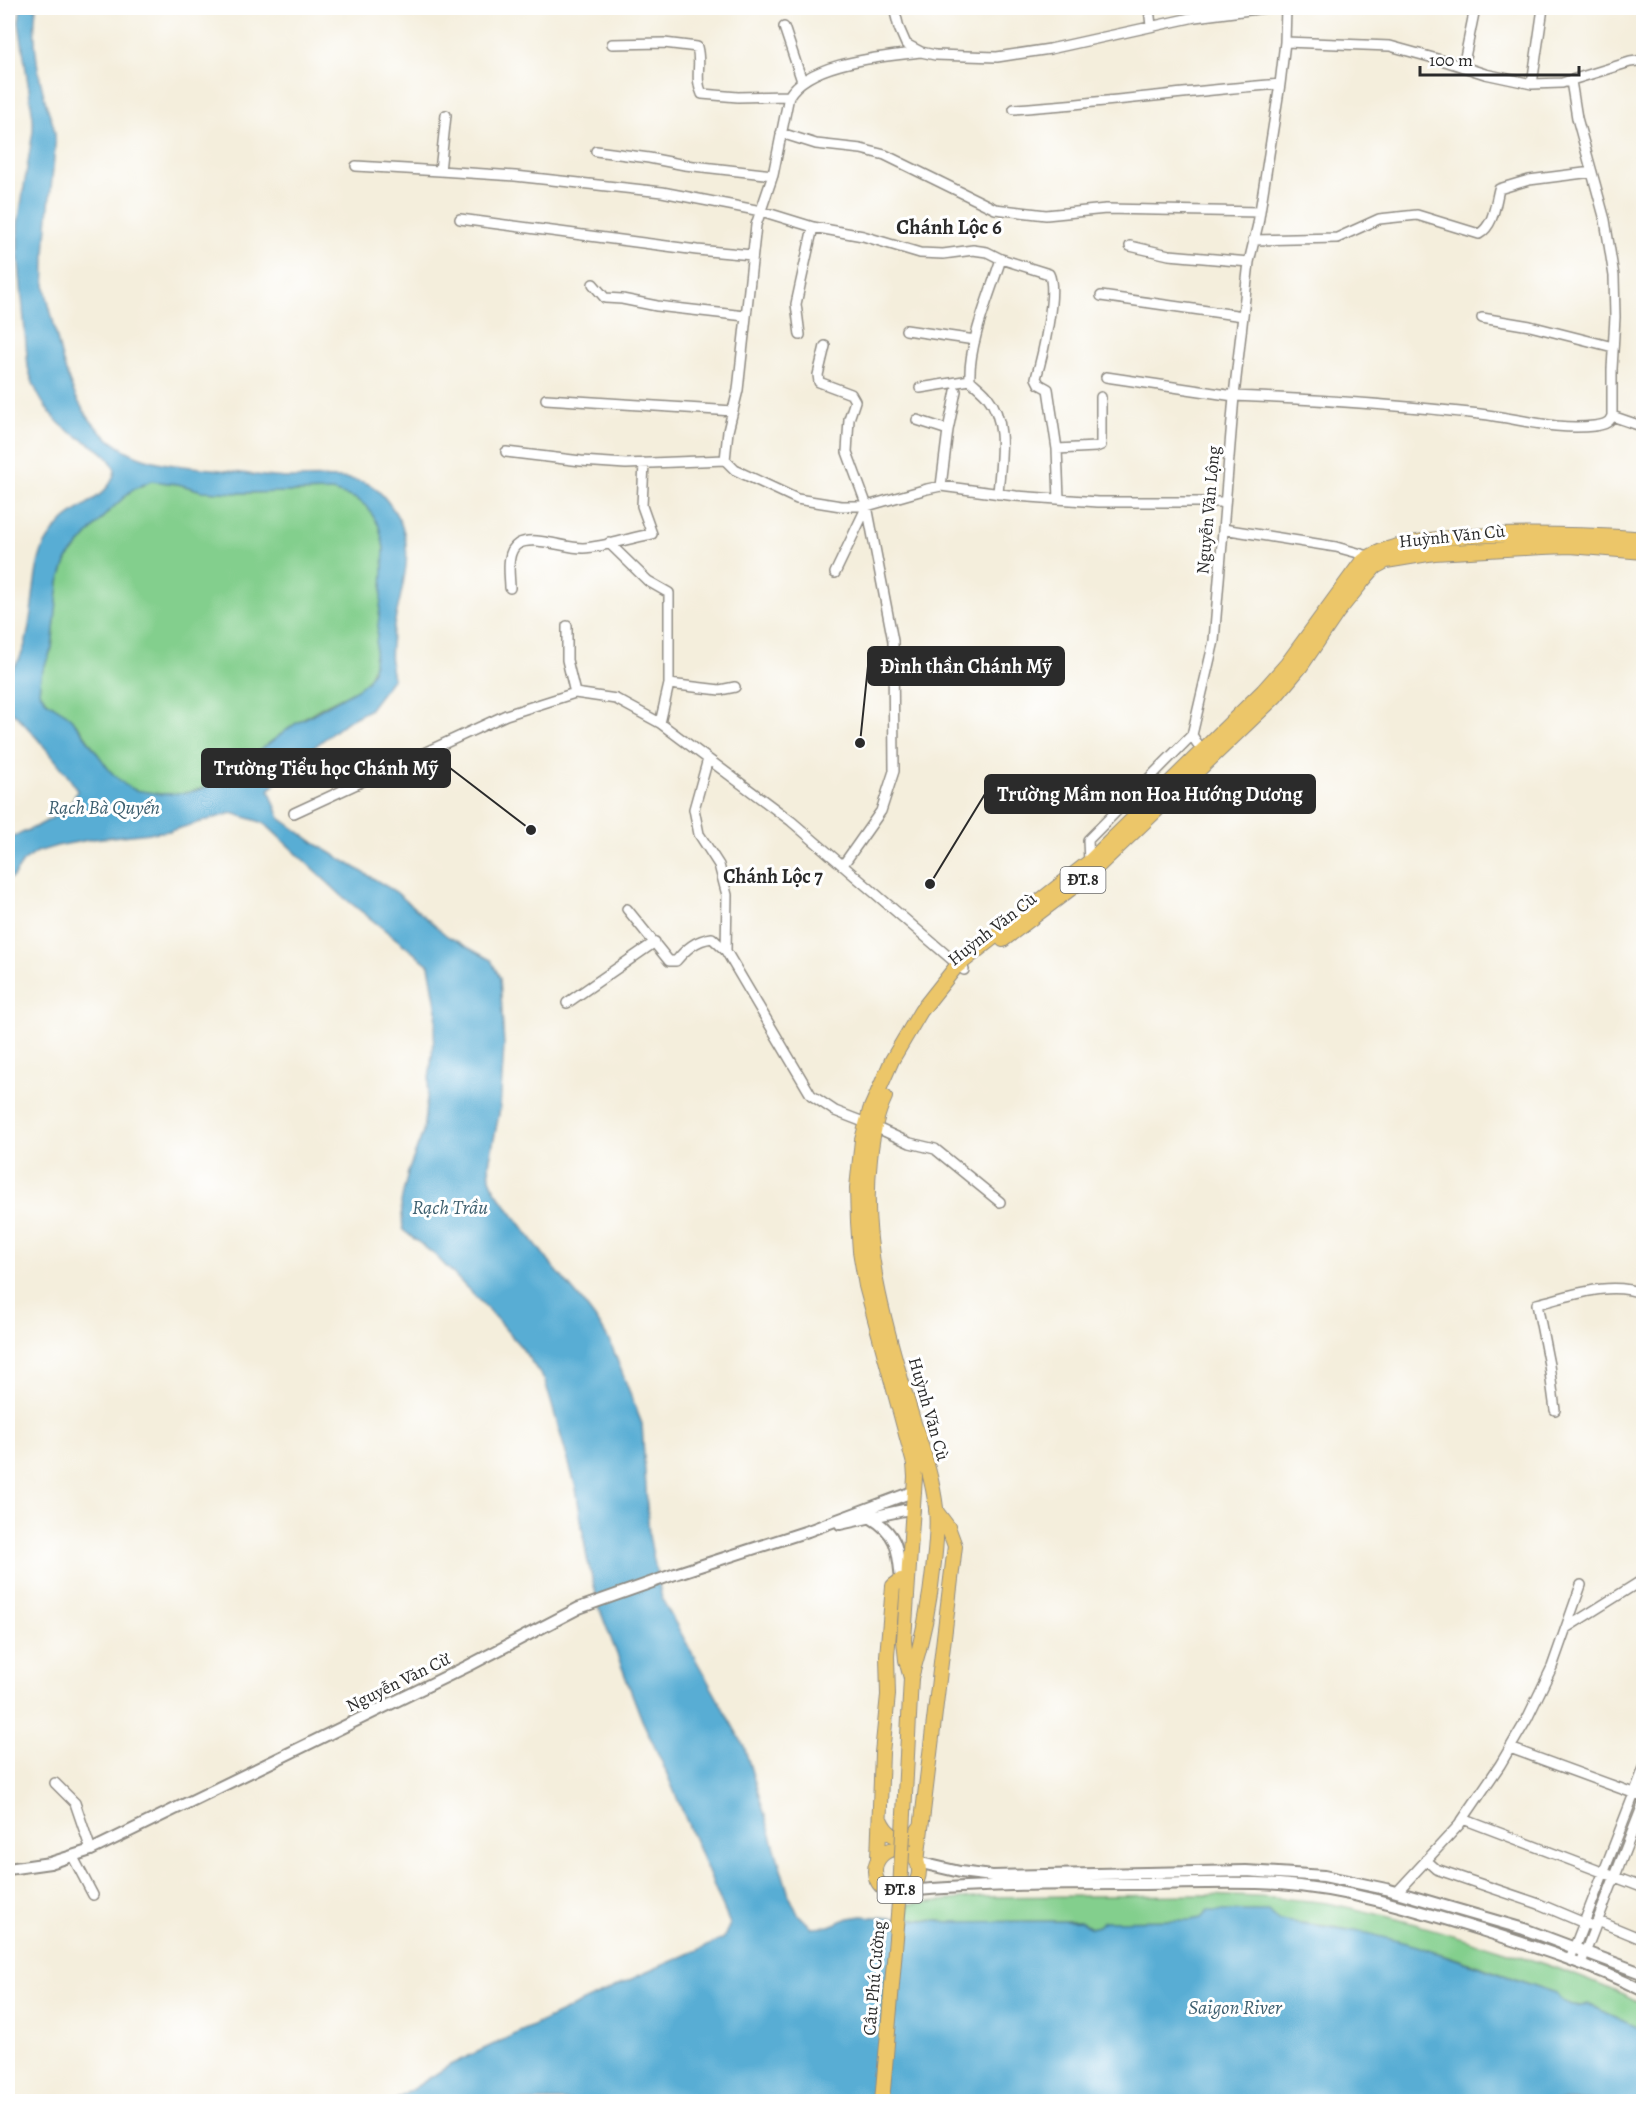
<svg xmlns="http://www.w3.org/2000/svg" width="1651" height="2109" font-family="Alegreya,serif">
<rect width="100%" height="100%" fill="#fff"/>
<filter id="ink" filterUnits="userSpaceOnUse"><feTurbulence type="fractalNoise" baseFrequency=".0167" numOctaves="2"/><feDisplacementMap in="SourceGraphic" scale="12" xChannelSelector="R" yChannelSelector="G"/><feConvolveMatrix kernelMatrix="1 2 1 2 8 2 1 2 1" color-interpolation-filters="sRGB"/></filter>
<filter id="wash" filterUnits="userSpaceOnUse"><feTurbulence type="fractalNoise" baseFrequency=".008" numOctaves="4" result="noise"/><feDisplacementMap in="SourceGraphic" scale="24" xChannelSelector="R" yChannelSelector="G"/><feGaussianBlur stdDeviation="1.35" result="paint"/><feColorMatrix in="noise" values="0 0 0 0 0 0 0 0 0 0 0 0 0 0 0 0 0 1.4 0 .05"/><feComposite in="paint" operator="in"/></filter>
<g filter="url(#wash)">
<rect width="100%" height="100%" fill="#f4eedc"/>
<!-- green -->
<path fill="#83cf8d" stroke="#577d5c" stroke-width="1.5" d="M151,481L178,484L202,491L240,493L332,491C349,495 364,500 374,515C380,525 383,539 384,550C385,574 380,662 368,679C361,689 348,694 338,699C323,706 308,715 295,724C249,755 214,802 153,793C142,792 132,790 123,784C104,768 94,746 79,727C67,712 47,706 39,691L41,675L52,648L59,582L67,559L106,514L132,490Z
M1207,1895C1246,1897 1287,1897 1326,1903C1385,1914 1441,1931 1498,1949C1548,1965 1598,1981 1643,2005V2030L1588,2004C1573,2010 1564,2005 1556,1993C1494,1972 1432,1948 1369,1934C1314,1921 1258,1919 1201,1918L1191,1920L1104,1921L1098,1926L1091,1928L1080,1921L950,1922L907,1918L908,1904L983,1897Z"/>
<!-- water -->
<path fill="#58add4" stroke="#426c80" stroke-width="1.5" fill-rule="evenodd" d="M21,8H36C32,38 37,70 45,100C49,115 57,128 55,145C52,191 43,238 45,284C46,296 50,309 53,320C64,373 77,426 129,452C156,466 190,466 220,470C244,473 269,478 294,478C314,478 349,475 368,484C379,489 390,504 396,514C427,563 379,626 393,678L369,710L346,722L303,756L269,790L280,818L316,844L396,892L447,936L491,960L500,978L504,1046L500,1109L489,1164L490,1178L496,1192L550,1263L582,1301L600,1325L611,1344L642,1424L649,1536L662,1599L744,1746L789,1895L798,1914L811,1927L829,1926L849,1918L862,1916L950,1922L1080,1921L1091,1928L1098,1926L1104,1921L1191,1920L1201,1918L1208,1911H1269L1278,1920L1367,1933L1417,1946L1556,1993C1564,2005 1573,2010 1588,2004L1643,2030V2101H394L450,2065L638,1976L723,1939L730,1924L661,1760L642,1720L600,1610L587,1558L576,1488L545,1381L521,1347L493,1315L436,1256L403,1230L401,1202L408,1172L423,1132L437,1011L429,965L342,896L264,823L232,813L170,831L93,839L57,846L37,852L23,862L13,877L8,880V838C29,831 70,814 77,791C73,779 18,714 8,709V672C37,653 28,578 44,546C49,537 57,527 64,520C81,505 112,495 115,470C107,448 83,442 66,429C47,414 34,391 28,367L18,251V224L33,131V118L19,22ZM151,481L178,484L202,491L240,493L332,491L357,499L368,508L379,526L384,548L382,589L373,671L367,681L359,688L295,724L218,781L202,789L186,793L161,794L135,790L125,785L110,771L79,728L67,714L46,701L39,691L41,675L52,648L59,582L67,559L106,514L132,490Z"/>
</g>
<g filter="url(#ink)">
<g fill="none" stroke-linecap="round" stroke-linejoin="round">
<defs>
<path id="minor" d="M894,8L899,28L906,44L921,52L935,55L997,57L1050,49L1195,17L1265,8
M1149,8L1151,26
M1286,8L1285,42L1280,84L1258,224L1249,262L1234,396C1317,399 1399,405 1480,414C1518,418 1556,431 1594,426C1602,425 1609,424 1612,416
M784,27L802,81
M1285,42L1390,46L1448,62L1485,74L1532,84L1562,83L1630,62L1644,60
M612,44L664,43L697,47C702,65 694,77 702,94L738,97L789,96
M921,52C884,57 810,61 789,96L773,175L756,225L738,390L728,431L725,460L735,470L797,499L841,506H867L927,489L941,486L1016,496L1098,502H1225
M1463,67L1475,8
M1571,81L1577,118L1605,220L1614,276L1615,317L1612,369V416L1644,427
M1532,84L1543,8
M1014,109C1103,103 1191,91 1280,84
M446,115L440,171L515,176L662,192L761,211L813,227L863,236L920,253L943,254L973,250L987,252L1001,259L1049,274C1058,291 1042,358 1036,378L1039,384L1048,389L1057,449L1059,499
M781,133L816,144L861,149L885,155L995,209L1046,215L1106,209L1260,212
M596,151L649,158L685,165L773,175
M356,166L440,171
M460,219L697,250L752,255
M1253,240L1337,238L1379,219L1417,215L1479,234C1494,225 1495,205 1499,189L1529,180L1592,172
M1130,246L1169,255L1249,262
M593,284L605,298L622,299L657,306L745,316
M1101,296L1243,316
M1482,318L1530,326L1613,347
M906,330L975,340
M800,335L796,304L813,227
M825,346L818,375L819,382L851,394L855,401L849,419L847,452L867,506L835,573
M1106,377L1234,396L1214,641L1192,735L1202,751
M920,388L970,380
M546,399L733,411
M917,420L948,430L941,486
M948,430L956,391
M1057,449L1096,447L1101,445V397
M506,452L581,461L626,464L725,460
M998,494C1000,462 1009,423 987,396C982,390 975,385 970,380C968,344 990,294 1001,259
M1223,529L1336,547L1369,556
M609,543L648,581L669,593V684L660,723
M510,588C510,576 505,552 518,544C534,535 564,548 583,548C605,547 629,538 652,534L642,506L644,463
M567,626V660L575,693
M669,684L720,690L735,687
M708,759L694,809L699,834L719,865L727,895L726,951L811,1095L835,1111L866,1123
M294,813L506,715L575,693L616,699L660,723L791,821L964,970
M1089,862L1088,840L1192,735
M843,865L881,811L894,771L893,641L867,506
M627,909L669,961H676C686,949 696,940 712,938L726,951
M567,1003L655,942
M875,1127L910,1143L935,1149L1000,1202
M1555,1410L1549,1365L1537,1304C1571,1296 1609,1280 1644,1294
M1566,1628L1644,1579
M1510,1748L1644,1797
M55,1783L75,1803L91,1850
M1463,1819L1644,1888
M73,1857L93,1895
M1426,1860L1436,1869L1539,1904L1589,1925H1594L1598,1921L1644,1940
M1397,1892L1459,1825L1500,1765L1527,1719L1552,1667L1581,1585
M1570,1959L1644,1768
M1581,1963L1644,1802"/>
<path id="tertiary" d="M871,1518C898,1534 898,1550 901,1580
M840,1524L904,1510H914
M917,1862L960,1872L992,1876L1246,1871L1324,1876L1386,1889L1524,1929L1644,1974
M8,1869L50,1863L91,1850L468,1666L579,1608L678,1573L808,1531L915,1491
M907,1891C982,1884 1058,1884 1134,1884C1182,1884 1231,1881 1279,1884C1347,1889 1413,1909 1478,1929C1535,1947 1590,1964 1644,1991"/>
<path id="primary" d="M1003,940L1089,875L1275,697L1301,666L1337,613L1362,582L1375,567L1386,561L1434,553L1543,547L1570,546L1644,552
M885,1097C876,1115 872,1138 870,1158C860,1244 885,1326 909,1407C919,1441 932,1473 936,1508C938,1526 936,1544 934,1562C930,1602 923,1639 911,1678
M911,1678L906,1660L904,1640L915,1477L914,1464L866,1286L860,1251L858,1222L857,1188L862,1140L870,1110L892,1060L921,1011L955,968L1089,862L1263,691L1287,664L1360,564C1396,525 1589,534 1644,539
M880,1819C887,1835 896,1840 914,1836L921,1826
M875 1871a22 22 0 1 1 44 0a22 22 0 1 1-44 0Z
M878,1858L882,1753L888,1695L887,1656L893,1586L901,1580
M917,1862L955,1546L948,1527L936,1511"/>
</defs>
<!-- minor casing -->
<use href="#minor" stroke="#908c84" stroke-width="12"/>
<!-- tertiary casing -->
<use href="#tertiary" stroke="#908c84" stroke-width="14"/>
<!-- primary casing -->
<use href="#primary" stroke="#908c84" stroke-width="16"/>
<!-- minor -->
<use href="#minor" stroke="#fff" stroke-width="9"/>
<!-- tertiary -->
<use href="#tertiary" stroke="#fff" stroke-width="10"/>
<!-- primary -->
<use href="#primary" stroke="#ecc669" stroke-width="14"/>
<defs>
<path id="primary-bridge" d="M882,2102L900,1891L911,1678"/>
</defs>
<!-- primary-bridge casing -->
<use href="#primary-bridge" stroke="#908c84" stroke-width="16" stroke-linecap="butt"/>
<!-- primary-bridge -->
<use href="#primary-bridge" stroke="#ecc669" stroke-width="14"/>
</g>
</g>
<g text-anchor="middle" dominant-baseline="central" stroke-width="6" stroke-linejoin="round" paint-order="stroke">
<!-- shield labels -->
<g fill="#fff" stroke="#6b6b6b" stroke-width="1.5">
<rect x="1060.5" y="867" width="45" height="26" rx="4.5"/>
<rect x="877.5" y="1877" width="45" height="26" rx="4.5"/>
</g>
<g font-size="16" font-weight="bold" fill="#2b2b2b">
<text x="1083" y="880">ĐT.8</text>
<text x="900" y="1890">ĐT.8</text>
</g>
<!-- street labels -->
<g font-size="18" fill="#2b2b2b" stroke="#fff">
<text transform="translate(1208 510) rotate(-85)">Nguyễn Văn Lộng</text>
<text transform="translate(1452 536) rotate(-6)">Huỳnh Văn Cù</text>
<text transform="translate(992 929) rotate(-38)">Huỳnh Văn Cù</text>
<text transform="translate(929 1409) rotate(74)">Huỳnh Văn Cù</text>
<text transform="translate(398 1682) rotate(-26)">Nguyễn Văn Cừ</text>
<text transform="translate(874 1978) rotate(-85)">Cầu Phú Cường</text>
</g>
<!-- water labels -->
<g font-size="20" font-style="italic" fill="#3d5f6f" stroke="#fff">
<text x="104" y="807">Rạch Bà Quyến</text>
<text x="450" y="1207">Rạch Trầu</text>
<text x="1235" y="2007">Saigon River</text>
</g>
<!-- neighbourhood labels -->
<g font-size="20" font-weight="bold" fill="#2b2b2b" stroke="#fff">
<text x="773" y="876">Chánh Lộc 7</text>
</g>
<!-- quarter labels -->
<g font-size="21" font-weight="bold" fill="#2b2b2b" stroke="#fff">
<text x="949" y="227">Chánh Lộc 6</text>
</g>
</g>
<!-- callouts -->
<path fill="none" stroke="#2b2b2b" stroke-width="2" d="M860 743L868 666M531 830L450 768M930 884L985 794"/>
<g fill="#2b2b2b" stroke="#fff" stroke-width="2">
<circle cx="860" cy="743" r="6"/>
<circle cx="531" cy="830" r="6"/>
<circle cx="930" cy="884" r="6"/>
</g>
<g fill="#2b2b2b" stroke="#2b2b2b" stroke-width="2">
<rect x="868" y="647" width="196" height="38" rx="6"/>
<rect x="202" y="749" width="248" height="38" rx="6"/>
<rect x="985" y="775" width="330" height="38" rx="6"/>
</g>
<g font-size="20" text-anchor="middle" font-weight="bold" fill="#fff">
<text x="966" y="673">Đình thần Chánh Mỹ</text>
<text x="326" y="775">Trường Tiểu học Chánh Mỹ</text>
<text x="1150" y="801">Trường Mầm non Hoa Hướng Dương</text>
</g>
<!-- margin -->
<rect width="1651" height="2109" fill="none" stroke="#fff" stroke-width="30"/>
<!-- scale -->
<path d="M1420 66v9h159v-9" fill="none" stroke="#2b2b2b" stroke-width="3"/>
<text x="1429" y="66" font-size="18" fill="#2b2b2b" stroke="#ffffff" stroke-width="4.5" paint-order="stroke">100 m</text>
</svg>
